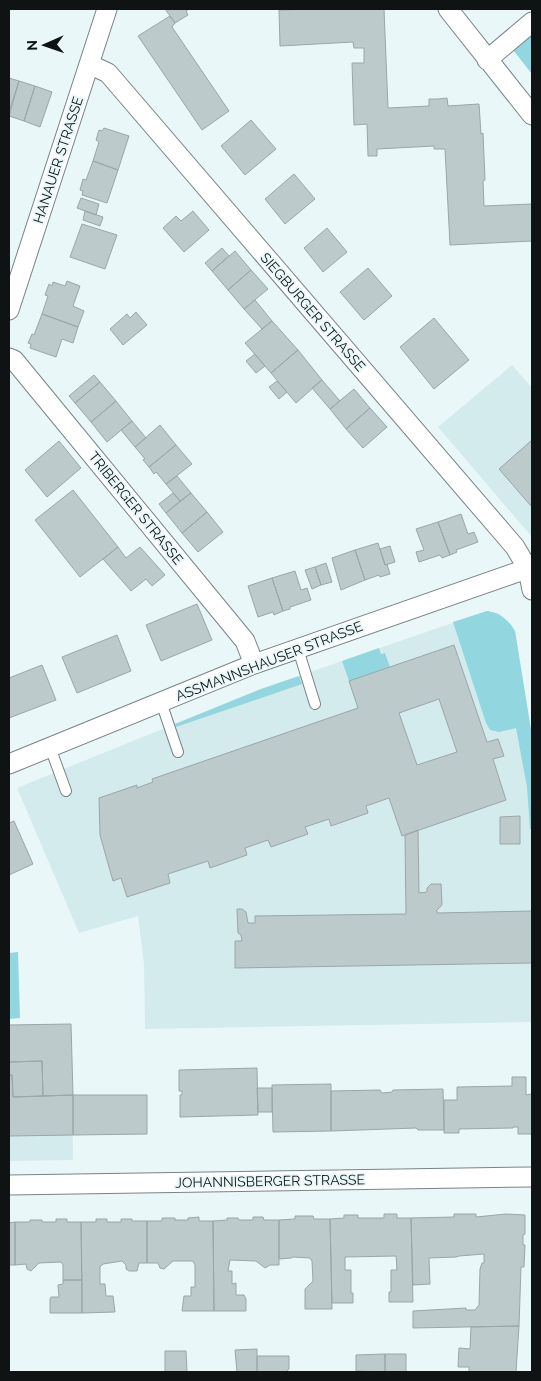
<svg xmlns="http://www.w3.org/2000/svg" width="541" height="1381" font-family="Raleway,sans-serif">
<rect width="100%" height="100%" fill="#eaf7f9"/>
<!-- built -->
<path fill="#d4ebee" d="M512,365L532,388V537L438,427Z
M487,611L500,614L510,624L515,631L532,736V1022L145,1029L144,964L138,916L79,933L17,788L261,689Z
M71,1024L73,1160L9,1161V1025Z"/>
<!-- green -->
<path fill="#92d6e0" d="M532,35V74L513,50Z
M487,611C500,613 508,619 515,631L532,736V829H530L527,787L516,728L499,732L490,730L486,723L453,622Z
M379,648L381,654L385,653L390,667L349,681L342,661Z
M299,676L302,684L176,727L175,724L261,689Z
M18,952L20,1018L9,1019V953Z"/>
<!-- building -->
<path fill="#bdcacb" stroke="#9aa6a8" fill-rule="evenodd" d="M165,9H189L186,11L188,15L175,23Z
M316,9H384L388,108L429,106V99H438L447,98L448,106L479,104L481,134L483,133L485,180L483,181L484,206L532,204V241L450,245L445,149H434V146L377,149V156H368L367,124L354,125L352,63H364V48H354L353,42L280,46L279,10Z
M170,16L175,23L172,27L229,111L202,130L138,36Z
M9,78L19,81L9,112Z
M19,81L35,86L24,121L9,116Z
M35,86L52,92L40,127L24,121Z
M251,120L276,149L245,175L221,146Z
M104,128L129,136L118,170L93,161L99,142L96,140L99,130L102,131Z
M93,161L118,170L107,203L82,195L83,191L80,190L83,179L86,180Z
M294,174L315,199L285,224L265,199Z
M81,198L99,204L96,215L77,208Z
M85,211L103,217L100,226L83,220Z
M193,211L209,230L184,252L163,228L176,216L181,221Z
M82,224L117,235L105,269L70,257Z
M327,228L347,252L323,272L304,248Z
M222,248L229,256L212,271L205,263Z
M235,251L251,270L228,290L212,271Z
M368,268L392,296L364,320L340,292Z
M251,270L268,289L244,309L228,290Z
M67,281L80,286L73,306L84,311L78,327L42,314L48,296L45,295L49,284L52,286L53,282L65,286Z
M255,300L272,321L262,329L244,309Z
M136,312L147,325L123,345L110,329L127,314L130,318Z
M42,314L78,327L73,343L62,339L56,357L30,348L31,344L28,343L32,334L34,335Z
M434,318L469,360L434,389L400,347Z
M272,321L298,350L271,373L245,343Z
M298,350L322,380L296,403L271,373Z
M255,354L265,366L256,373L246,361Z
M94,375L100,382L75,403L69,396Z
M322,380L340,401L330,409L312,388Z
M277,381L287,392L279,399L269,387Z
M100,382L116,401L91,422L75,403Z
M354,389L370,408L346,429L330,409Z
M116,401L132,421L107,442L91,422Z
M370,408L387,427L363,448L346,429Z
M132,421L146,438L135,447L121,430Z
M160,425L176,445L149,467L143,460L145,459L135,447Z
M532,440V505L531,506L499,469Z
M59,441L81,468L47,497L25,470Z
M176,445L192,464L166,484L156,472L154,474L149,467Z
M177,476L191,493L180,501L166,484Z
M73,490L118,547L80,577L35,520Z
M173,493L180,501L166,513L159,504Z
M191,493L207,512L182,533L166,513Z
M207,512L223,532L198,552L182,533Z
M461,514L468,534L474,532L478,542L456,550L457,552L450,555L438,522Z
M438,522L450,555L442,558L440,555L419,562L416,552L424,550L416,529Z
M378,543L385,565L387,564L390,574L380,577L379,575L365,580L355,550Z
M390,546L395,562L385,565L380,549Z
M118,547L126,558L140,547L165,575L152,586L146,579L131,591L103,559Z
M355,550L365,580L341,590L332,558Z
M326,563L332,582L321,585L315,567Z
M315,567L321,585L312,589L305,570Z
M295,571L301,590L307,588L311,600L290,607V609L283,611L272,578Z
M272,578L283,611L274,615L273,612L258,617L248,586Z
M197,604L212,640L161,661L146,625Z
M117,635L131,671L77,693L62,657Z
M454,645L487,742L498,739L504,756L493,759L506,800L402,836L389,798L366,806L368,813L331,826L329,819L305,827L308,834L271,847L268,840L245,848L247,855L210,868L208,861L168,874L170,883L127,897L121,878L113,881L100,835L99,798L137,785V788L153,782L152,779L358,708L349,681ZM439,699L457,752L417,765L399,713Z
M42,665L56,700L9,718V678Z
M520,816V844H500V817Z
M14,821L33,864L9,875V823Z
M418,830L419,893L427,892V888L431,884H441L442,905L437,910V913L532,911V963L235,968V941H242L241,935L238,933L237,909H242L246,912L248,923H255V916L406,914L405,835Z
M71,1024L73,1095L43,1096L42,1061L9,1062V1025Z
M42,1061L43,1096L13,1097L12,1075H9V1062Z
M257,1068L258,1115L180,1117V1095H182V1091H179V1070Z
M9,1075H12L13,1097L73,1095V1135L9,1136Z
M512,1077H526V1095L532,1094V1134H518V1127H513V1128L459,1129V1133H444V1100H457V1087L512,1086Z
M331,1084V1131L273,1132L272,1085Z
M257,1088H272V1112H258Z
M443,1089L444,1130H418L416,1128L331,1131V1091L380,1090L382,1093L392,1092L393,1090Z
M73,1095H147V1134L73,1135Z
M384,1214H397V1218H411L413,1302H389V1292H391V1270H397L396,1256L345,1257V1270H351V1293H353V1303H332L330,1219L344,1218V1215H358V1218H384Z
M454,1214H476V1217L506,1214L525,1215V1234L523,1235V1245H525L524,1267H521L519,1326L413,1328V1311L466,1308V1310H475L479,1305L480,1269L482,1263H484V1254L459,1256L456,1257L429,1258L430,1284L413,1285L411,1218L454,1217Z
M295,1216H313L314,1219H330L332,1309H305V1289L313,1281L312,1261L310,1258L293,1257L291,1258L279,1259V1220L295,1219Z
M199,1217V1221H213L214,1311H182L184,1296H191V1287H195V1265L193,1261H173L164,1269L160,1268L158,1263H147V1221H162V1218H175V1220H188V1218Z
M253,1217H263L264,1220H279V1265H270L265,1268L256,1261L230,1260L228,1271H232V1284L236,1283V1295H244L246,1299V1311H214L213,1221L227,1220V1218H238L239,1220H253Z
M56,1219H67V1222H81L82,1280H63V1265L61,1262L39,1263L31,1271L27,1269L26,1264L15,1265V1222H30V1220H42V1222H56Z
M96,1219H107V1222H121V1219H132V1221H147V1263H139L137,1271H129L126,1269V1265L122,1261L103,1264L100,1267V1284H105L106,1296H113L115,1312L82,1313L81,1222H96Z
M15,1222V1265H9V1223Z
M63,1280H82V1313H50V1299L51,1297H59L58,1285L63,1284Z
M519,1326L516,1372H469V1367H458L459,1348L470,1349L471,1327Z
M257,1349V1372H237L235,1350Z
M165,1351H186L187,1372H165Z
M385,1354V1372L356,1371V1355Z
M385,1354H406V1372H385Z
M257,1356H289V1369L286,1372H257Z"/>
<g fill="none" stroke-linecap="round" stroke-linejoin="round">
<defs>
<path id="service" d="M298,649L315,704
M161,702L178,752
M50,747L66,791"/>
<path id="minor" d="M448,9L532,115
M487,60L532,22
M89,64L108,73L515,547L528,569L532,590
M9,310L107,9
M9,358L14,360L245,641L254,664
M9,764L254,664L532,567
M9,1185L532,1177"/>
</defs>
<!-- service casing -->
<use href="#service" stroke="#788486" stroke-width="12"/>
<!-- minor casing -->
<use href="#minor" stroke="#788486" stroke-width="21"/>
<!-- service -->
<use href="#service" stroke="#fff" stroke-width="10"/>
<!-- minor -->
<use href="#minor" stroke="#fff" stroke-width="19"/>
</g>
<g text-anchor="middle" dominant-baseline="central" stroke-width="4" stroke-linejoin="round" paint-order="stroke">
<!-- street labels -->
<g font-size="14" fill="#0f1314" stroke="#eaf7f9">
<text transform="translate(58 160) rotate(-72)">HANAUER STRASSE</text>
<text transform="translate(313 312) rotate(49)">SIEGBURGER STRASSE</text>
<text transform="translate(136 508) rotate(51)">TRIBERGER STRASSE</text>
<text transform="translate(269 661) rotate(-21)">ASSMANNSHAUSER STRASSE</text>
<text transform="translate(270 1181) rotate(-1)">JOHANNISBERGER STRASSE</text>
</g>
</g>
<!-- border -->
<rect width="541" height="1381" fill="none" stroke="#0f1314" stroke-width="20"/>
<!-- north arrow -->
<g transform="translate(45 45) rotate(268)" stroke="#eaf7f9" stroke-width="4" paint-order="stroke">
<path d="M0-4L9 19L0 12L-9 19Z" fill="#0f1314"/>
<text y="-8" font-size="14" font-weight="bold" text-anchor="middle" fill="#0f1314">N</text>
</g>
</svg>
